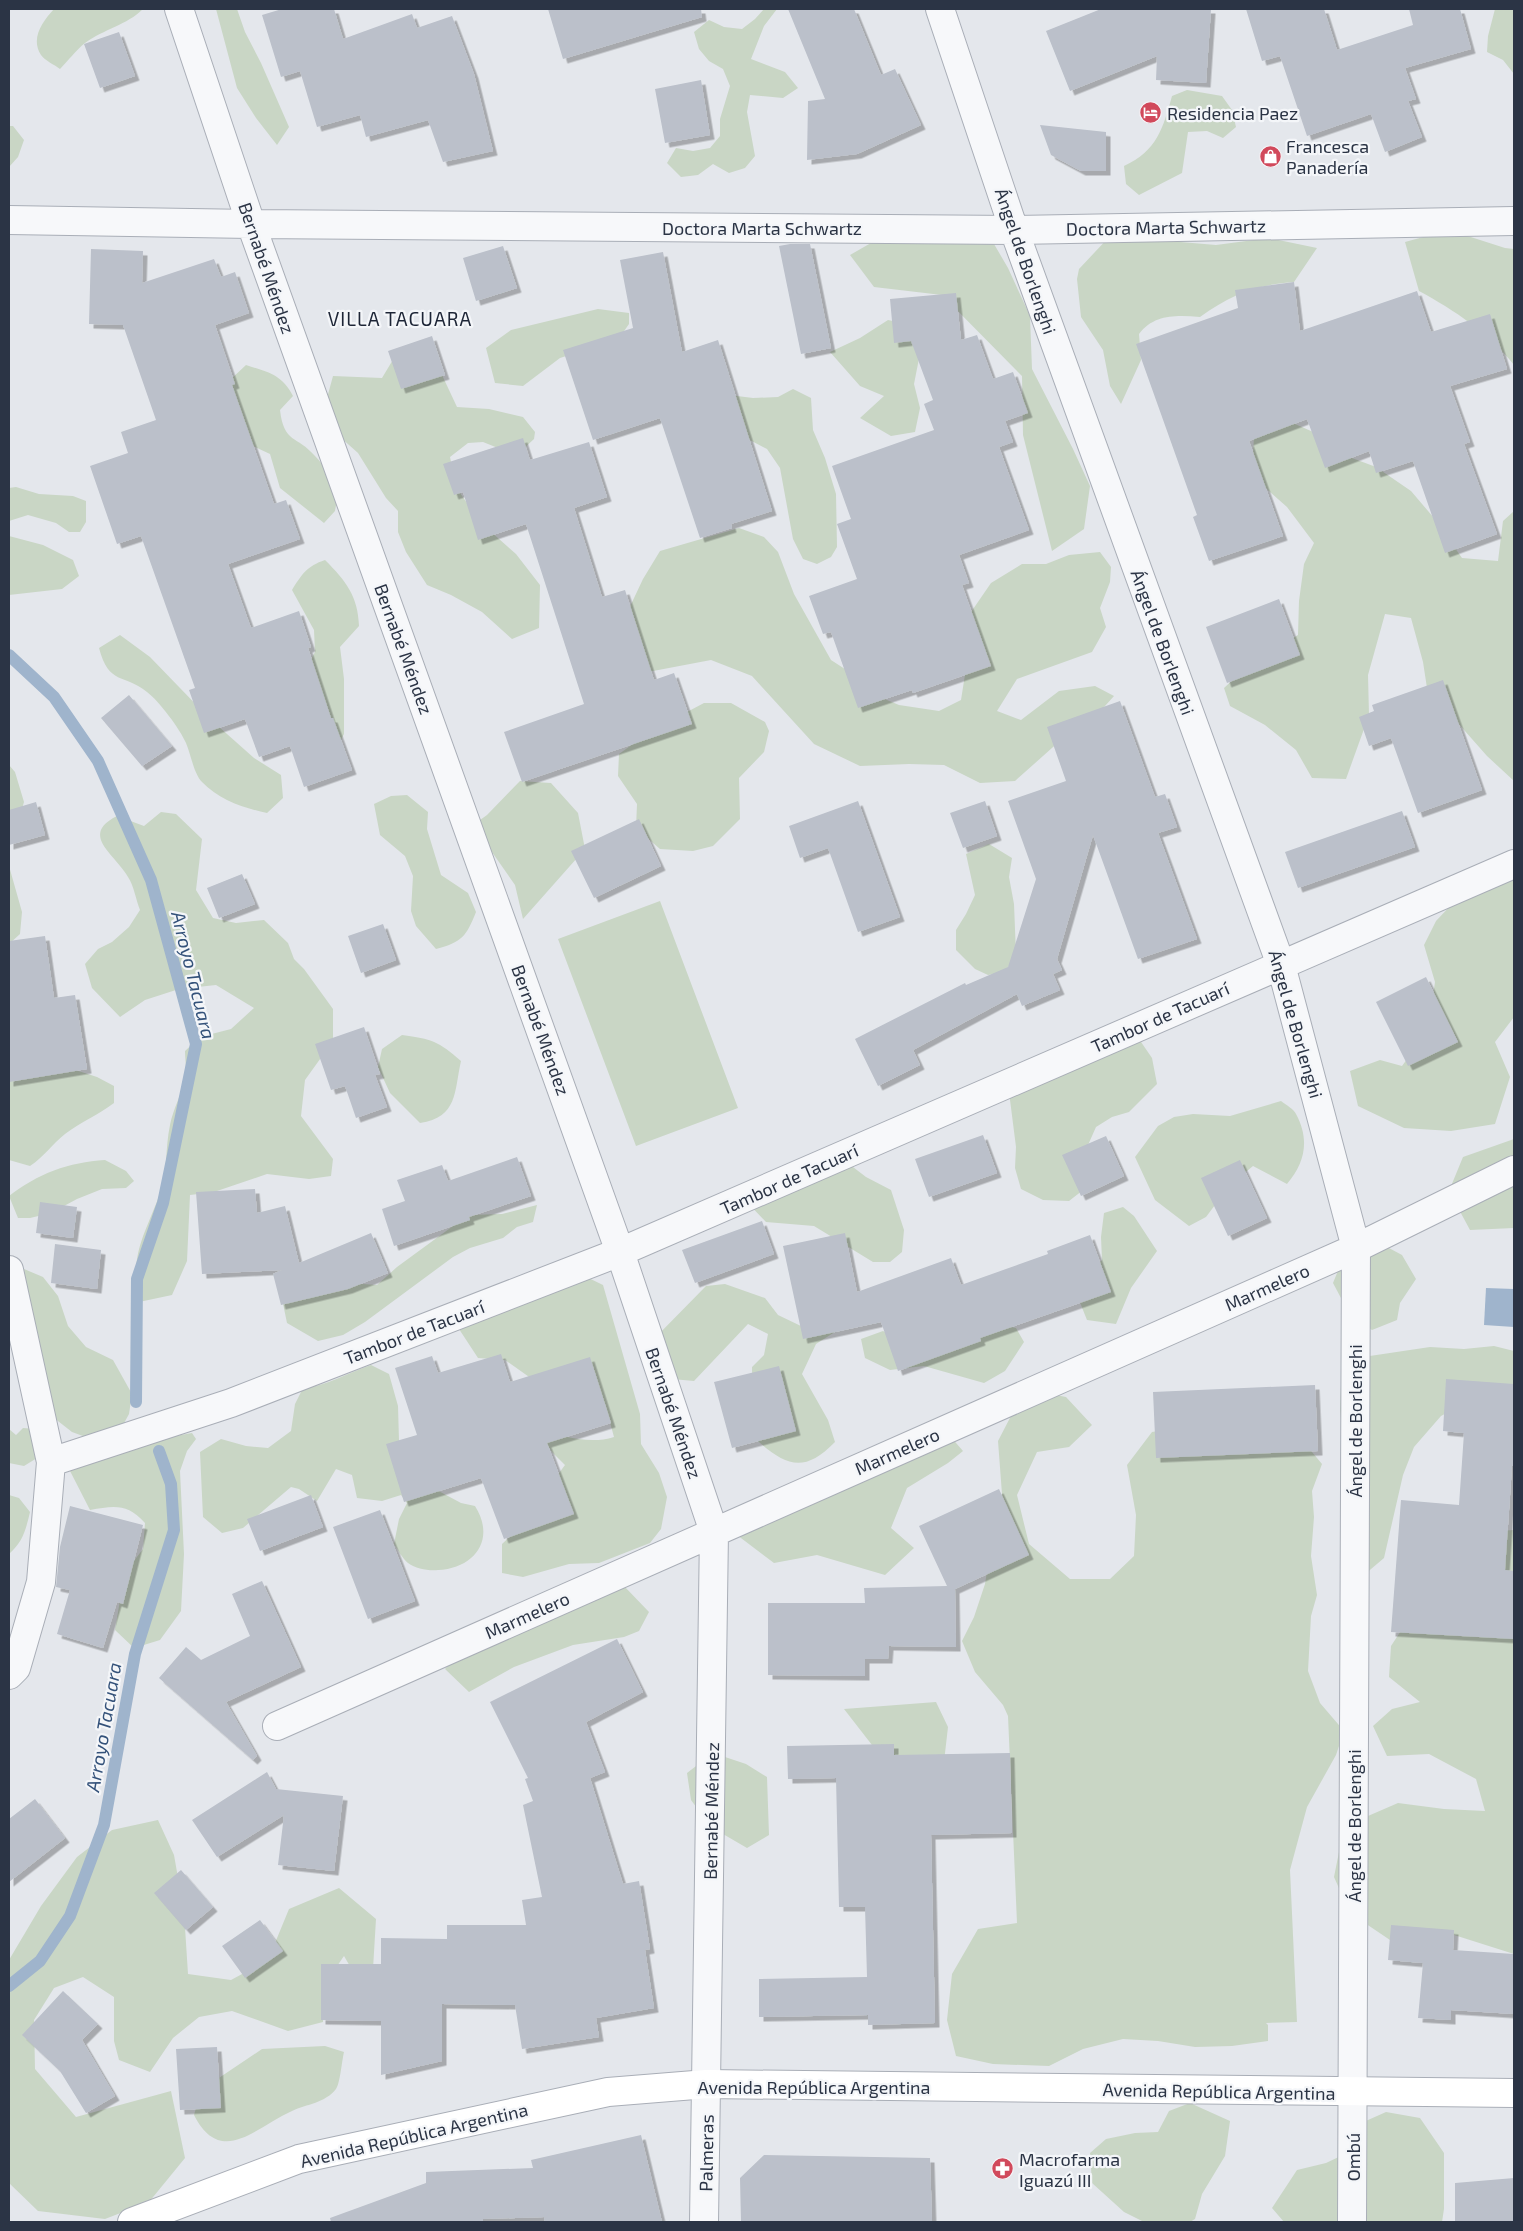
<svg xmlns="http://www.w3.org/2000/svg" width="1523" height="2231" font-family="'Exo 2',sans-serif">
<defs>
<filter id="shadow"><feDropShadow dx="4.5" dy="4.5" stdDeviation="0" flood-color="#0004"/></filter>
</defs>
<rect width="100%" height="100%" fill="#e4e7ec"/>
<!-- green -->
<path fill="#c9d6c5" d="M54,9H143C127,25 104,29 85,43C76,50 68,61 60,69C55,65 44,60 41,55C30,38 43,21 54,9Z
M216,9H237L245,32L261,63L289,127L277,145L256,118L237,88Z
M764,9H777L764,26L751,59L785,72L798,88L783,98L750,95L747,112L755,156L745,168L729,173L713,164L698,175L681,177L667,163L676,148L693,151L710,148L720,136V119L730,86L723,69L709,61L699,49L694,32L709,20L724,27L742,29L755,19Z
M1495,9H1514V74L1503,60L1487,52L1488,36Z
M1187,90L1222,96L1232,110L1236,127L1223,138L1207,131L1188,132L1182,173L1139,195L1126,184L1124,166C1157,151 1163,128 1172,96Z
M9,126H13L24,140L18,157L9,167Z
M989,215L994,244L1008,268L1030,316L1032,369L1073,449L1090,486L1084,529L1052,551L1023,435L1022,376L942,295L874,287L850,255L918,216Z
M1449,230L1505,248L1514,249V365C1489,333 1454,310 1419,291L1405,242Z
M1110,236L1216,245L1269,238L1317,248L1294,282C1256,285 1232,294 1200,317C1177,315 1154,314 1139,334L1141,360L1121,404L1110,386L1103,350L1081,317L1077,279L1079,269Z
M598,309L629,313V324L622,334L613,341L560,358L523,386L495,383L486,348L511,330Z
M888,320L925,328L914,384L920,408L915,432L891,436L860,418L884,396L860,386L830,352L860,338Z
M400,348L442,375L457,407L489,409L523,417L535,432L534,439L520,452L503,450L483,442L468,443L450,457L456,487L480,522L516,554L540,585L539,628L512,639L482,612L451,595L427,585L406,552L398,532V511L386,498L358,453L321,420L333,376L382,378Z
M246,365C267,372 282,374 293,396L280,410C284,444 297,435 315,456C324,465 331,477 339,488L335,511L324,523L280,488L270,454L251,445L230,380Z
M793,389L811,398L813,430L825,458L836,494L837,547L831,557L817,564L803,559L793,539L780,468L767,449L744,437L721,394L753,398L778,397Z
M1286,420L1320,435L1344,455L1376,467L1411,491L1434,518L1462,558L1498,561L1503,521L1514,511V781L1487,756L1427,688L1423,662L1411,618L1385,614L1368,675L1369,715L1346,779L1312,778L1296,750L1265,725L1230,706L1224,688L1253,661L1298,635L1299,601L1304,564L1314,543L1287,507L1252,476L1254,435Z
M16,487L39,494L73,496L86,501V522L80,532H69L56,523L28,515L9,521V488Z
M739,528L764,537L778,552L794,594L831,660L851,673L875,695L899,705L939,711L961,700L967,662L969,615L991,583L1022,564H1046L1069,555L1100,552L1111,567L1110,582L1100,608L1106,627L1092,652L1017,679L997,711L1021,720L1059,691L1095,686L1114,696L1096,716L1071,731L1015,781L980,783L944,765L909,764L860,766L814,744L752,676L711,660L611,679L610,649L643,579L660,551Z
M9,536L43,545L73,560L79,576L62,589L9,595Z
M325,560C346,581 358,596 359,626L340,647L344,679V734L336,750L306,669L315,652L314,630L292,590C302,574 307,566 325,560Z
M120,635L150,657L209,718L254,758L281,775L283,798L267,813C244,808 219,800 202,782C194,774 191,755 186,743C180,729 159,701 147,692C124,673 109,686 99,648Z
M704,703H731L765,722L769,731L764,752L739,778L740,819L713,846L693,851L660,849L636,828L637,804L618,776L619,754L651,731Z
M9,765L15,772L24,802L19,819L9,833Z
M520,781L551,783L578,813L585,849L523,919L515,885L473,825L487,815Z
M407,795L428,812L427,829L441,875L468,893L476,912C466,937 462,942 436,949L416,926L411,911L413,876L405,856L380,835L374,804L391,796Z
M161,812L176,814L202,839L196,890L213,918L236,923L264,920L288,943L294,959L304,969L333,1009V1041L305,1080L301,1116L333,1159L331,1176L309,1179L267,1174L214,1192L190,1195L187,1261L172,1295L139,1302C130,1254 143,1239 159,1196C168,1173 165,1148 170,1125C173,1109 182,1094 185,1077C187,1069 185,1059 185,1051L200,1037L231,1029L254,1008L216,985L179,989L145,1000L120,1017L92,988L85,964L98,949L112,942L129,927L140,910C136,900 134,886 128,877C115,854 79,835 117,816L144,826Z
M989,844L1012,858L1009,877L1014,904L1016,954L1005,972L988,975L975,969L956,950V930L966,914L975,895L966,854Z
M9,866L22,912L20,934L9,944Z
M1514,877V1017L1495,1042L1510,1077L1495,1124L1451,1131L1404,1128L1358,1106L1350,1071L1380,1060L1402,1066L1428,1030L1435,982L1424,945L1436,921L1471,884Z
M660,901L738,1108L636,1146L558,939Z
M402,1035C432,1039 438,1041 461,1061C454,1092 458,1117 420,1123L390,1093L378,1067L382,1049Z
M1125,1038L1141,1042L1152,1058L1157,1084L1129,1112L1112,1117L1096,1127L1084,1154L1087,1187L1069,1201L1043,1200L1021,1189L1015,1168L1016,1147L1009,1092Z
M60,1065L97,1077L114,1086V1103C98,1115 81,1122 65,1134C52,1144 44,1157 30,1166L9,1160V1080L16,1081Z
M1281,1101C1286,1105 1294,1109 1296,1114C1310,1140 1305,1163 1287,1184L1253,1166L1230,1185L1206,1217L1189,1226L1155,1200L1135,1157L1158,1126L1174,1117L1193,1114L1230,1116Z
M1514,1139V1228L1470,1230L1449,1191L1463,1157Z
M105,1160L126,1171L134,1181L126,1188L102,1189L77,1199L51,1213L30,1218H18L9,1196C37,1174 69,1162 105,1160Z
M849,1164L866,1177L891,1190L904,1230L902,1252L890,1262H873L814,1226L766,1222L744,1199L749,1180L772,1172Z
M537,1205L533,1222L517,1227L503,1238L470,1248L453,1257L365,1322L343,1335L318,1341L287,1323L281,1294L349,1283L377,1285L397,1267L468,1215L502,1214Z
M1123,1207L1134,1216L1157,1251L1131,1288L1116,1324L1087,1320L1075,1290L1102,1260L1101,1237L1104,1213Z
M1387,1247L1402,1255L1416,1279L1400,1303L1397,1320L1372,1330L1350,1315L1333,1283L1344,1256Z
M24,1269L43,1277L58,1296L68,1326L86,1347L113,1360L132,1394L129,1414L123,1425L91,1439L72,1432L49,1414L14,1279Z
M572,1270L603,1285L640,1414L641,1444L659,1473L667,1497L661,1529L650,1543L599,1563L569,1564L523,1577L502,1573V1544L515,1532L565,1465L552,1452L536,1428C561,1436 589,1445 614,1437L605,1404L591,1381L532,1379L505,1360L478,1358L459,1329Z
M725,1284L765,1298L778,1315L803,1327L860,1316L816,1344L802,1374L828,1420L835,1442C802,1476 784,1464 753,1437L752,1367L764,1355L768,1334L748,1324L694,1381L672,1379L653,1340L706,1286Z
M998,1324L1016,1328L1024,1342L1005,1371L984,1383L924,1366L890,1370L865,1358L861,1339L883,1331L905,1343Z
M1494,1346L1514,1351V1400L1499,1397L1467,1402L1441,1416L1414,1447L1403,1475L1384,1558L1364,1575L1340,1549L1345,1455L1340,1410L1341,1386L1363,1357L1430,1347L1464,1349Z
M371,1365L389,1374L398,1406L399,1441L433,1488L461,1503L475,1506C496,1539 475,1568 438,1570C429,1571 416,1569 408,1563C402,1558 398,1550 394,1544L399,1519L407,1503L401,1495L382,1501L357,1498L352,1475L336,1469L317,1501L299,1489L291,1487L243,1528L222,1533L203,1517L200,1452L221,1439L246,1446L268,1448L291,1431L295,1404L303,1388C327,1386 347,1373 371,1365Z
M1041,1392L1066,1397L1092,1425L1069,1447L1037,1452L1017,1495L1029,1544L1070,1579H1110L1134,1556L1136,1515L1127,1465L1152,1432L1184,1427L1302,1440L1322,1464L1312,1491L1314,1517L1311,1556L1317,1595L1311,1616L1308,1671L1320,1703L1344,1731L1336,1755L1307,1807L1290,1870L1297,2022L1266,2023L1268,2025V2041L1232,2046L1195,2047L1158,2041L1123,2039L1083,2049L1049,2066L993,2064L956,2056L947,2020L952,1974L978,1929L1017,1923L1008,1716L1003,1705L975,1672L962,1641L974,1617L985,1584L995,1522L1002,1494L998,1441L1012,1414Z
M936,1420L963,1451L948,1463L907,1488L891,1528L914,1548L885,1575L817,1555L774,1563L737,1535Z
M23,1428L35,1429L37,1458L24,1466L9,1463V1429L16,1435Z
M192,1433L196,1439L187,1451L180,1471L184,1554L181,1611L160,1640L134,1648L115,1630L120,1600L130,1566L143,1549L145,1523C127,1503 114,1506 90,1510L69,1469L153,1440Z
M9,1495L19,1498L30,1512C26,1529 23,1542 9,1554Z
M1514,1530V1579L1482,1550L1498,1531Z
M624,1586L649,1612L639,1631L624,1637L573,1645L514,1667L469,1692L445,1669L459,1653Z
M1406,1623L1477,1632L1514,1628V1954L1451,1934L1390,1940L1350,1913L1334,1877L1340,1847L1368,1816L1398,1803L1444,1809L1485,1811L1476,1779L1429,1754L1387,1756L1373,1726L1392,1709L1420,1702L1389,1677L1391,1646Z
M936,1702L948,1727L941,1788L872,1745L844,1709Z
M713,1753L746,1764L767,1777L769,1835L747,1848L711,1827L691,1800L687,1773Z
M158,1820L174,1855L184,1912L188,1974L231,1980L268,1960L289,1909L339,1888L376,1919L371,2002L344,1956L324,1985L323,2022L288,2031L232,2011L199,2017L173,2038L150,2072L119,2060L114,2041V1997L83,1977L54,1988L34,2020L35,2069L76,2117L171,2091L185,2158L149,2202L105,2219L38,2211L9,2183V1960L41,1906L77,1857L112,1830Z
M325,2046L344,2052C342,2060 340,2084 336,2089C325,2103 307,2104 292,2111C256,2127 221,2168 194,2115L201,2090L262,2049Z
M1190,2103L1230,2121L1225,2156L1202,2194L1195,2219L1190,2222H1144L1124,2212L1092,2183L1090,2153L1106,2139L1135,2133L1158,2132L1169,2111Z
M1386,2112L1420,2118L1444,2153V2209L1442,2222H1284L1272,2208L1297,2170L1326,2163L1345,2154L1359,2124Z"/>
<!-- water -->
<path fill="#9fb4cc" d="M1486,1288L1514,1289V1327L1484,1325Z"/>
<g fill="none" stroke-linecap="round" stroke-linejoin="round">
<!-- stream -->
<path stroke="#9fb4cc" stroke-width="12" d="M9,655L54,697L98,761L151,880L196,1044L163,1203L137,1279L136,1402
M9,1986L40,1961L70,1916L104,1825L135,1654L174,1530L171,1484L159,1451"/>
</g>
<!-- building -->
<path fill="#bbc0ca" filter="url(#shadow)" d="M282,9H334L343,39L412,14L417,28L452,16L474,74L493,151L443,162L428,120L366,137L360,115L317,127L300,71L281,77L262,15Z
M548,9H701L702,17L563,59Z
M788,9H854L881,75L895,69L921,125L857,154L807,160L808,101L825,99Z
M1101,9H1211L1206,83L1156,80L1157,56L1070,91L1046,31Z
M1246,9H1324L1337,50L1413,25L1409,9H1460L1471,49L1405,68L1416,99L1408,101L1422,137L1385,152L1371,114L1307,136L1280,56L1262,61Z
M119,32L135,76L100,88L84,44Z
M701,80L710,135L665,143L655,89Z
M1040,125L1106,132V171H1081L1051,155Z
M790,244H810L831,348L801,354L779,246Z
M503,246L517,288L476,301L463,258Z
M91,249L143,251L142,283L214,259L221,277L235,272L249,313L215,325L235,384L232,385L274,504L286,500L300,539L228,564L251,628L299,611L311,647L308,648L331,718H333L352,770L304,787L290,746L259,757L245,719L204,733L189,690L195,688L141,536L117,544L90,466L128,453L121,432L156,420L123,325L89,324Z
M663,252L682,352L718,340L772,511L731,524L732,528L700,538L660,418L593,440L563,350L633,328L620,260Z
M1294,282L1300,331L1417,291L1431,332L1490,314L1507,369L1450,386L1470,442L1464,444L1497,534L1445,553L1413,461L1376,473L1369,451L1325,468L1307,419L1249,441L1283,536L1209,561L1193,517L1197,515L1136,344L1238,308L1235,290Z
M956,293L961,340L977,335L993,379L1013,372L1028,413L1005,421L1013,442L999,447L1029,530L959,555L969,583L962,585L991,666L913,693L912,690L858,708L831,632L823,634L809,596L857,579L837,524L851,519L832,466L934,430L924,404L933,400L911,341L894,343L890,299Z
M432,336L445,375L401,389L388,351Z
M523,438L530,460L589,442L607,497L574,508L602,597L625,590L654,680L674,673L692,724L522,782L504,732L584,704L526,524L478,540L463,492L454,495L443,464Z
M1279,599L1300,655L1227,683L1206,627Z
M1443,680L1482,790L1418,813L1391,738L1369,746L1359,717L1374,711L1372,705Z
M129,695L172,746L142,766L101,718Z
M1120,701L1155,797L1165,794L1177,827L1158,833L1197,939L1138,959L1093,835L1057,959L1062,970L1053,974L1060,990L1022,1006L1017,994L913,1050L920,1065L878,1086L855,1039L965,983L966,985L1008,967L1036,879L1008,801L1066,781L1047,727Z
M858,801L900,917L858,932L828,848L800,858L789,826Z
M985,801L997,836L963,848L950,813Z
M36,802L45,835L9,845V810Z
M1402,811L1415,847L1298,888L1285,852Z
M639,819L661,866L594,898L571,851Z
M242,874L255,904L219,918L207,888Z
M383,924L396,960L361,973L348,936Z
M45,936L54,998L75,995L87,1069L9,1082V941Z
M1426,977L1458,1042L1408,1066L1376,1002Z
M364,1027L380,1074L375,1075L387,1107L356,1118L345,1086L331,1090L315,1044Z
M983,1135L997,1173L929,1197L915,1159Z
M1106,1136L1124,1176L1081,1196L1062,1155Z
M517,1157L531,1196L469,1217L470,1220L394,1246L382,1209L405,1201L397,1180L442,1165L448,1181Z
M1240,1160L1267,1218L1228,1236L1201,1178Z
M255,1189L257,1213L285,1206L299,1263L371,1233L388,1273L348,1289L281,1305L273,1274L282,1270L202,1274L196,1192Z
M40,1202L77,1207L73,1238L36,1233Z
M762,1221L774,1254L695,1283L682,1250Z
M845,1233L857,1292L951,1258L961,1285L1048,1254L1047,1251L1090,1235L1111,1292L980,1338L981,1341L898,1371L881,1322L803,1339L783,1246Z
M55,1244L101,1250L97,1289L51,1283Z
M501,1354L510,1382L590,1357L611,1423L547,1443L574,1514L504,1539L481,1478L404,1502L386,1444L417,1435L395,1368L432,1356L438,1373Z
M779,1366L796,1431L732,1448L714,1382Z
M1446,1379L1514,1384V1466H1512L1505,1570L1514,1571V1639L1391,1632L1401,1500L1459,1505L1464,1433L1443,1431Z
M1315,1385L1318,1451L1156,1458L1153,1392Z
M999,1489L1029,1555L955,1589L956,1647L889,1646L888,1659H865V1676L768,1675V1603H865L864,1588L947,1586L919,1526Z
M311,1495L323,1527L260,1551L247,1519Z
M70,1506L143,1525L123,1604L117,1602L103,1648L57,1634L70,1590L56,1587L60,1547Z
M380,1510L415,1601L368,1619L333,1527Z
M262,1581L301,1667L226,1702L257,1756L253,1760L159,1678L186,1647L201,1660L250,1636L232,1594Z
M617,1639L643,1692L586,1722L605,1772L590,1778L623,1884L639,1881L650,1949L645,1950L654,2008L596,2018L599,2037L522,2049L515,2005L442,2004V2061L381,2075V2021L321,2020V1964H381V1938L447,1939V1925H526L522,1900L542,1897L523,1805L533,1801L525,1779L528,1778L490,1702Z
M894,1744V1755L1010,1753L1012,1833L931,1835L935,2023L868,2025V2015L759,2017V1979L867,1977L865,1907H839L836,1778L788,1779L787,1746Z
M267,1772L276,1789L343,1796L334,1871L278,1865L284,1815L217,1857L192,1820Z
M35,1799L65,1838L9,1882V1819Z
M181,1870L213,1907L186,1930L154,1893Z
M260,1920L283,1951L245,1978L222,1946Z
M1391,1925L1454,1930L1453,1950L1514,1954V2014L1451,2010V2020L1418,2018L1423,1963L1388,1960Z
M63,1991L98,2024L82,2040L115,2096L86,2113L60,2071L22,2035Z
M217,2047L221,2108L180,2110L176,2049Z
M641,2135L662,2222H545L544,2217L483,2219V2222H331L330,2218L426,2183V2172L533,2168L531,2160Z
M764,2155L930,2158L932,2222H741L740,2178Z
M1514,2178V2222H1455V2183Z"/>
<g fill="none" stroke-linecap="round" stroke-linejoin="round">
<defs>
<path id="street" d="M179,9L251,224L620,1252L714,1532L704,2222
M940,9L1014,230L1281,965L1356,1248L1352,2222
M9,220L251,224L1014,230L1514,221
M9,1270L51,1462L41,1582L16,1668L9,1675
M51,1462L231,1403L620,1252L1514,864
M277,1726L1356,1248L1514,1170"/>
<path id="secondary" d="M132,2222L299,2159L608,2092L707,2084L1514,2093"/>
</defs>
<!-- street casing -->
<use href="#street" stroke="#a9aeb7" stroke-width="30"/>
<!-- secondary casing -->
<use href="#secondary" stroke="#a9aeb7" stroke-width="30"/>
<!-- street -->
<use href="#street" stroke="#f7f8fa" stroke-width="28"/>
<!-- secondary -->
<use href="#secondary" stroke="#fff" stroke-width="28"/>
</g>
<!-- icons -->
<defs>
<symbol id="hotel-disc" viewBox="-11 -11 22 22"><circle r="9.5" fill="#d1495b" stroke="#f4f6f9"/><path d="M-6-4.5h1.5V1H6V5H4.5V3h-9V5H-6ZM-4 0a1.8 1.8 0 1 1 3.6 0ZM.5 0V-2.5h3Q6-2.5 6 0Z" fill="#fff"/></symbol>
<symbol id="shop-disc" viewBox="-11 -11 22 22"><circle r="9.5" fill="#d1495b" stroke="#f4f6f9"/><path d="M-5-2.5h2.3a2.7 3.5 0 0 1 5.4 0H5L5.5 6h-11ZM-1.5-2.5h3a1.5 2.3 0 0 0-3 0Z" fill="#fff"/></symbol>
<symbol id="pharmacy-disc" viewBox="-11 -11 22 22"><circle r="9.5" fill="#d1495b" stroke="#f4f6f9"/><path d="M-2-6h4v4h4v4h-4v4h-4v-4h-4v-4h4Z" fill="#fff"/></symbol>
</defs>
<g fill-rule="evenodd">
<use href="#hotel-disc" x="1138" y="100" width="25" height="25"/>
<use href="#shop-disc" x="1258" y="144" width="25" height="25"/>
<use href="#pharmacy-disc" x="990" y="2156" width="25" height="25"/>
</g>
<g text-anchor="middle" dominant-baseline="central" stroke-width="4.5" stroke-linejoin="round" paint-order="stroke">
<!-- poi labels -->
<g font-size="18" fill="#2b3445" stroke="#f4f6f9" text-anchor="start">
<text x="1167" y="113">Residencia Paez</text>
<text x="1286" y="146">Francesca<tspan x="1286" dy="21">Panadería</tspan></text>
<text x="1019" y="2159">Macrofarma<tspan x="1019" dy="21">Iguazú III</tspan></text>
</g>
<!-- street labels -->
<g font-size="18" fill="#2b3445" stroke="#f4f6f9">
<text transform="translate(1166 227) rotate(-1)">Doctora Marta Schwartz</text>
<text x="762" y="228">Doctora Marta Schwartz</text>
<text transform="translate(1026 261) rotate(71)">Ángel de Borlenghi</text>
<text transform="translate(267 268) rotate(71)">Bernabé Méndez</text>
<text transform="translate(1163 642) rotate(70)">Ángel de Borlenghi</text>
<text transform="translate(404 649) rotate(70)">Bernabé Méndez</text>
<text transform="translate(1160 1017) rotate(-24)">Tambor de Tacuarí</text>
<text transform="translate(1296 1024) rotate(74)">Ángel de Borlenghi</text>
<text transform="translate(541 1030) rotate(70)">Bernabé Méndez</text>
<text transform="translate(789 1179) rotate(-24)">Tambor de Tacuarí</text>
<text transform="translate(1267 1287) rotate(-24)">Marmelero</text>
<text transform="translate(414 1332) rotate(-21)">Tambor de Tacuarí</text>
<text transform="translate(674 1413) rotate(71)">Bernabé Méndez</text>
<text transform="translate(1355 1421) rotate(-90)">Ángel de Borlenghi</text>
<text transform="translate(897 1451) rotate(-24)">Marmelero</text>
<text transform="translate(527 1615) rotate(-24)">Marmelero</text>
<text transform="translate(711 1811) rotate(-89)">Bernabé Méndez</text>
<text transform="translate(1354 1826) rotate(-90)">Ángel de Borlenghi</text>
<text x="814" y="2087">Avenida República Argentina</text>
<text transform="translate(1219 2091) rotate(1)">Avenida República Argentina</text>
<text transform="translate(414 2135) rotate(-13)">Avenida República Argentina</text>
<text transform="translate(706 2153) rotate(-89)">Palmeras</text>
<text transform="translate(1353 2157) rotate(-90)">Ombú</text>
</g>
<!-- neighbourhood labels -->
<g font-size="19" letter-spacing="1" fill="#1d2536" stroke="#f4f6f9">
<text x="400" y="318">VILLA TACUARA</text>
</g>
<!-- water labels -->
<g font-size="19" font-style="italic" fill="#34527a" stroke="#f4f6f9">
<text transform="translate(194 975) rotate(76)">Arroyo Tacuara</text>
<text transform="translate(103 1727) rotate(-80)">Arroyo Tacuara</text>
</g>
</g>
<!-- border -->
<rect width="1523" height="2231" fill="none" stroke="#2b3445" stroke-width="20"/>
</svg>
